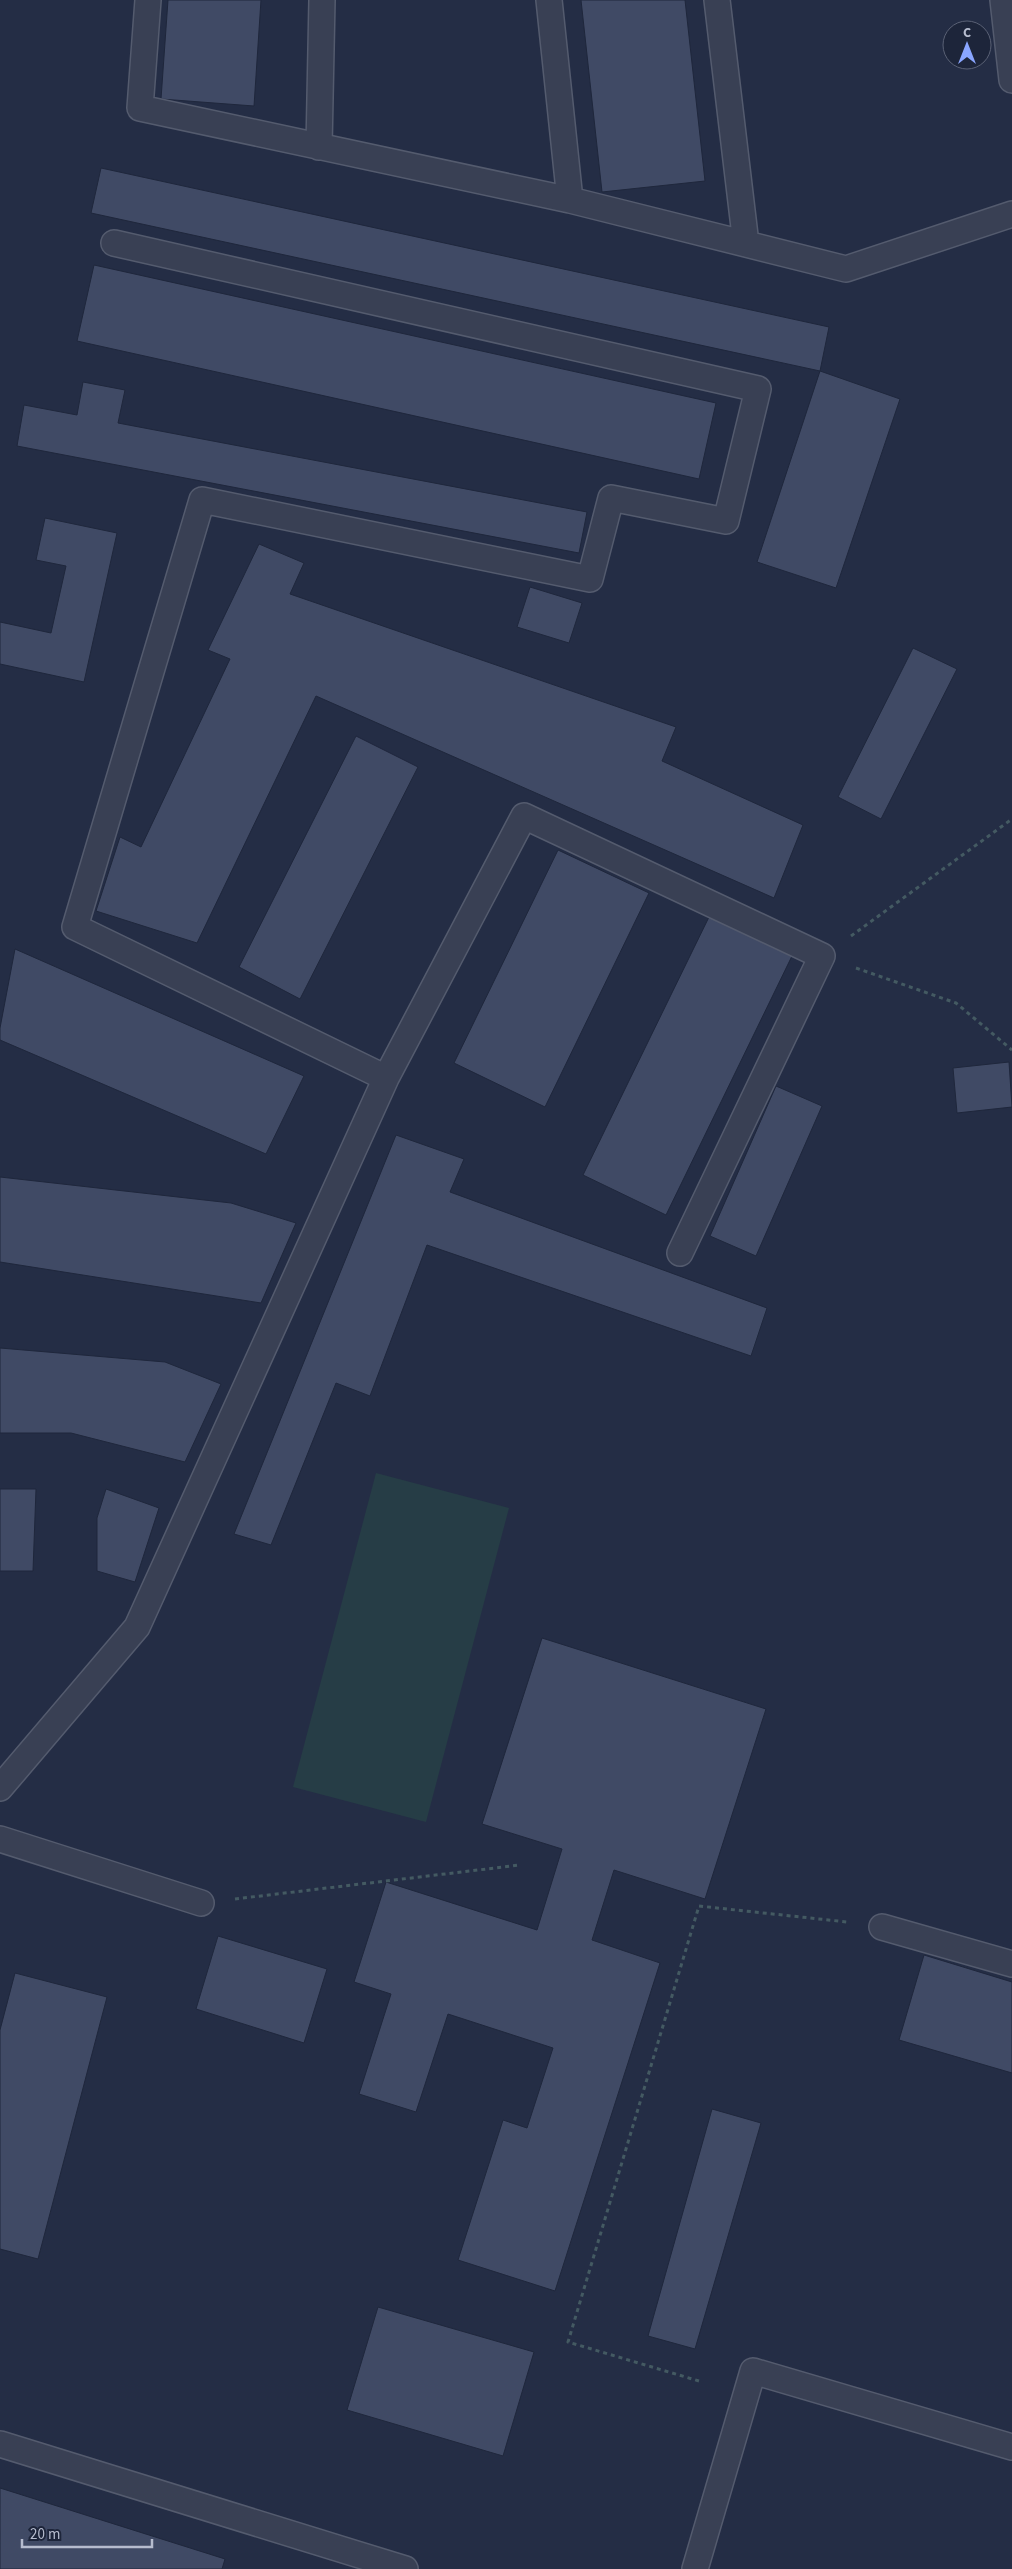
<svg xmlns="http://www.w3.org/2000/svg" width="1012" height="2569" font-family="'Source Sans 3',sans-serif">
<rect width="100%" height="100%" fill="#242d45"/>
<!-- green -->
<path fill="#263d46" d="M376,1473L509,1508L426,1822L293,1787Z"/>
<!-- building -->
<path fill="#404a65" stroke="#1f273c" d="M168,0H261L254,106L161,99Z
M581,0H685L705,181L602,192Z
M101,168L829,327L820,371L91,213Z
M94,265L716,403L699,479L77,341Z
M820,371L900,399L836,588L757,562Z
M83,382L125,390L118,423L587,512L579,553L17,446L24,405L77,415Z
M45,518L117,533L84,682L0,664V622L51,633L66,566L36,560Z
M259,544L304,563L290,594L676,727L662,761L803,825L774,898L316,696L197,943L96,911L120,837L141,847L230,659L208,650Z
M530,587L582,603L569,643L517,627Z
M913,648L957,669L881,819L838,797Z
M356,736L418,767L300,999L239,967Z
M558,850L649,893L545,1107L454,1063Z
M709,917L792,956L666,1215L583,1175Z
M15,949L304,1076L266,1154L0,1040V1028Z
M1009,1062L1012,1107L957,1113L953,1068Z
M776,1086L822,1106L756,1256L710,1236Z
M396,1135L464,1159L450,1192L767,1308L751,1356L427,1245L370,1396L336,1383L271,1545L234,1534Z
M0,1177L231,1203L296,1223L261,1303L0,1262Z
M0,1348L165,1362L221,1384L185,1462L71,1433H0Z
M0,1489H36L33,1571H0Z
M106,1489L159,1508L135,1582L97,1571V1518Z
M542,1638L766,1709L705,1899L614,1870L592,1940L660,1963L555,2291L458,2260L503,2120L527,2128L553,2048L448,2014L416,2112L359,2094L391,1994L354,1982L386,1882L537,1930L562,1849L482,1824Z
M218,1936L327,1969L304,2043L196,2009Z
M924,1955L1012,1982V2073L899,2040Z
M15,1973L107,1997L38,2259L0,2249V2030Z
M712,2109L761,2123L695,2349L648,2336Z
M378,2307L534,2352L503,2456L347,2410Z
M0,2488L225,2559L222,2569H0Z"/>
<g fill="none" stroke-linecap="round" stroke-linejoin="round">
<defs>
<path id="lane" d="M148,0L140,108L570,200L846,269L1012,214
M549,0L570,200
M717,0L746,244
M1003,0L1012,80
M319,147L322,0
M114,243L758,389L726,521L611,498L590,579L202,500L75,927L386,1078
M0,1788L137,1627L386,1078L524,816L822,956L680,1253
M0,1839L201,1903
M882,1927L1012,1964
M0,2444L405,2569
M695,2569L753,2371L1012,2447"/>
</defs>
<!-- lane casing -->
<use href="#lane" stroke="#545b6e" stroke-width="28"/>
<!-- path -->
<path stroke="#445a62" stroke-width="3" stroke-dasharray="4 4" stroke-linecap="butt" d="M851,936L1012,819
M856,968L956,1003L1012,1050
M235,1899L520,1865
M699,2381L568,2342L699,1906L847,1922"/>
<!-- lane -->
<use href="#lane" stroke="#394054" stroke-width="25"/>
</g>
<!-- north arrow -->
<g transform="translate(967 45)"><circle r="24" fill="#1d253a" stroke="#5a6175"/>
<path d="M0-4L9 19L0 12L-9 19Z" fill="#8aa6ff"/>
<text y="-8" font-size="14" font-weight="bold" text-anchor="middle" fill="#b6bcce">С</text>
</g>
<!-- scale -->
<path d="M22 2539v8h130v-8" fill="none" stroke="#b6bcce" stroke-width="2.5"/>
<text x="30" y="2539" font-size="15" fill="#b6bcce" stroke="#1d253a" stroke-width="4" paint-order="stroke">20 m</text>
</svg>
